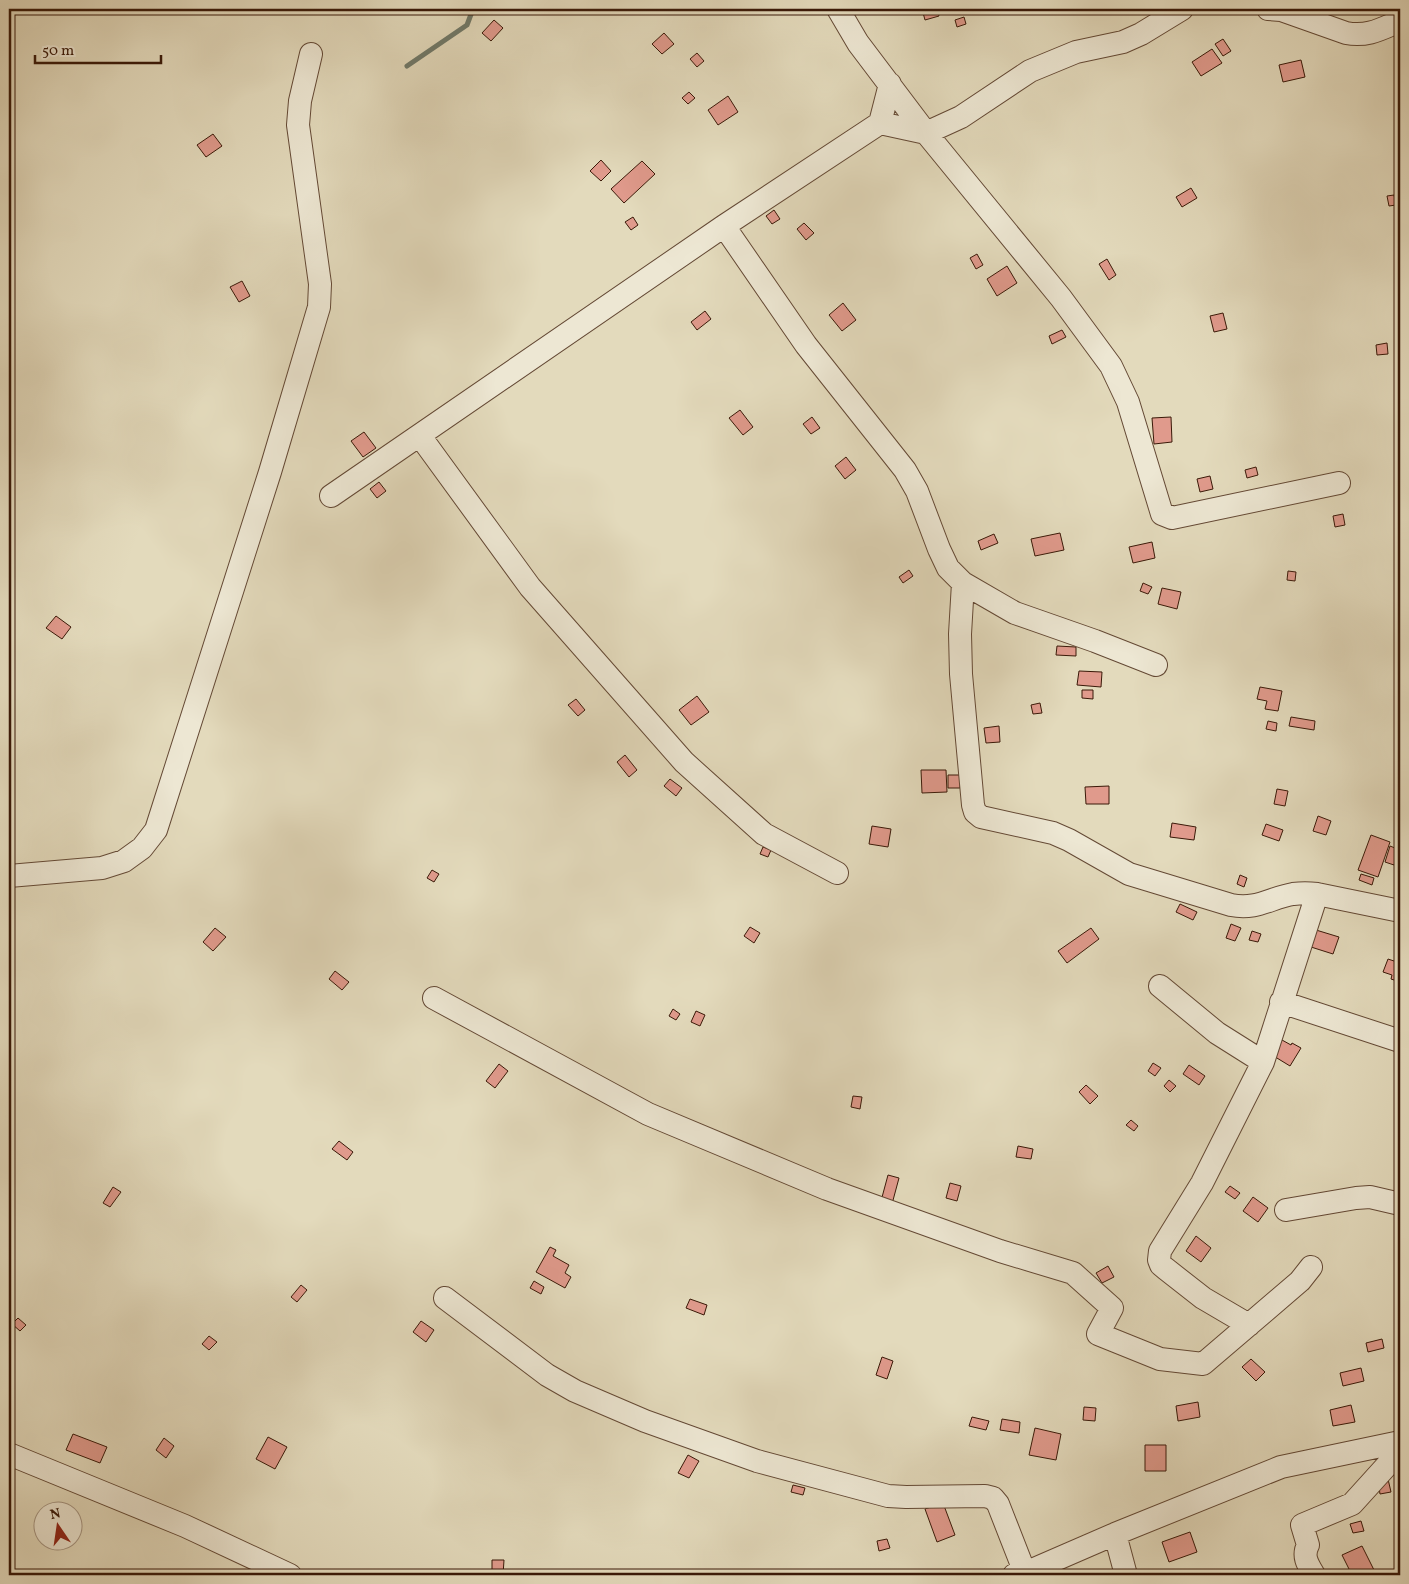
<svg xmlns="http://www.w3.org/2000/svg" width="1409" height="1584" font-family="Vollkorn,serif">
<rect width="100%" height="100%" fill="#e3dabc"/>
<filter id="stains"><feTurbulence type="fractalNoise" baseFrequency=".004" numOctaves="4"/><feColorMatrix values="0 0 0 0 .2 0 0 0 0 .09 0 0 0 0 .02 0 0 0 .5 -.17"/></filter>
<radialGradient id="worn" r=".72"><stop offset=".6" stop-color="#630" stop-opacity="0"/><stop offset="1" stop-color="#630" stop-opacity=".3"/></radialGradient>
<g fill="none" stroke-linecap="round" stroke-linejoin="round">
<!-- stream -->
<path stroke="#717a6a" stroke-width="5" d="M407,66L467,25L473,9"/>
</g>
<!-- building -->
<path fill="#e09a8c" stroke="#3a1908" d="M922,9H937L939,16L925,20Z
M964,17L966,24L957,27L955,20Z
M494,20L503,28L491,41L482,33Z
M664,33L674,44L662,54L652,44Z
M1223,39L1231,51L1223,56L1215,44Z
M1212,49L1222,63L1201,76L1192,62Z
M697,53L704,61L697,67L690,59Z
M1301,60L1305,77L1283,82L1279,65Z
M689,92L695,98L688,104L682,98Z
M728,96L738,112L718,125L708,110Z
M213,134L222,146L206,157L197,145Z
M601,160L611,171L601,181L590,171Z
M642,161L655,174L624,203L611,189Z
M1191,188L1197,198L1182,207L1176,197Z
M1394,195L1396,205L1389,206L1387,196Z
M774,210L780,219L772,224L766,216Z
M633,217L638,225L631,230L625,222Z
M804,223L814,233L806,240L797,229Z
M977,254L983,265L976,269L970,258Z
M1107,259L1116,275L1109,280L1099,264Z
M1007,266L1017,283L997,296L987,279Z
M242,281L250,296L239,302L230,287Z
M843,303L856,320L842,331L829,315Z
M705,311L711,319L697,330L691,322Z
M1223,313L1227,329L1214,332L1210,316Z
M1062,330L1066,337L1052,344L1049,336Z
M1387,343L1388,354L1377,355L1376,345Z
M740,410L753,427L743,435L729,418Z
M812,417L820,428L811,434L803,424Z
M1171,417L1172,442L1154,444L1152,418Z
M364,432L376,448L363,457L351,441Z
M846,457L856,470L845,479L835,466Z
M1256,467L1258,475L1247,478L1245,470Z
M1210,476L1213,489L1200,492L1197,479Z
M379,482L386,491L377,498L370,489Z
M1343,514L1345,525L1335,527L1333,516Z
M1060,533L1064,550L1035,556L1031,539Z
M994,534L998,543L981,550L978,541Z
M1152,542L1155,558L1133,563L1129,547Z
M909,570L913,576L903,583L899,577Z
M1288,571L1296,572L1295,581L1287,580Z
M1143,583L1152,587L1148,594L1140,591Z
M1162,588L1181,592L1177,609L1158,604Z
M56,616L71,627L62,639L46,628Z
M1057,646L1076,647V656L1056,655Z
M1079,671L1102,672L1101,687L1077,685Z
M1260,687L1282,691L1278,711L1265,709L1267,701L1257,699Z
M1082,690H1093V699L1082,698Z
M697,696L709,712L691,725L679,710Z
M576,699L585,710L578,716L568,705Z
M1040,703L1042,713L1033,714L1031,705Z
M1291,717L1315,721L1314,730L1289,726Z
M1268,721L1277,723L1276,731L1266,729Z
M999,726L1000,742L986,743L984,728Z
M625,755L637,770L629,777L617,762Z
M921,770H946L947,792L922,793Z
M948,775H961L960,788H948Z
M670,779L682,788L676,796L664,786Z
M1109,786V804H1086L1085,787Z
M1277,789L1288,791L1285,806L1274,804Z
M1318,816L1331,821L1326,835L1313,831Z
M1172,823L1196,827L1194,840L1170,837Z
M1266,824L1283,830L1279,841L1262,835Z
M872,826L891,829L888,847L869,844Z
M1371,835L1390,842L1378,877L1358,870Z
M1390,846L1400,850L1394,865L1385,862Z
M763,847L771,850L768,857L760,854Z
M432,870L439,874L434,882L427,878Z
M1361,874L1374,878L1372,885L1359,880Z
M1240,875L1247,878L1244,887L1237,884Z
M1180,904L1197,912L1193,920L1176,912Z
M1231,924L1241,928L1235,941L1226,938Z
M750,927L760,933L754,943L744,936Z
M215,928L226,937L213,951L203,942Z
M1091,928L1099,939L1067,963L1058,951Z
M1316,930L1339,937L1333,954L1311,947Z
M1252,931L1261,934L1258,942L1249,940Z
M1388,959L1400,963V982L1391,979L1392,975L1383,972Z
M335,971L349,982L342,990L329,979Z
M673,1009L680,1014L676,1020L669,1016Z
M696,1011L705,1015L700,1026L691,1022Z
M1282,1040L1291,1045L1292,1043L1301,1048L1290,1066L1272,1055Z
M1153,1063L1161,1068L1155,1076L1148,1071Z
M499,1064L508,1071L495,1088L486,1081Z
M1189,1065L1205,1076L1199,1085L1183,1074Z
M1169,1080L1176,1086L1170,1092L1164,1086Z
M1086,1085L1098,1096L1090,1104L1079,1092Z
M853,1096L862,1097L860,1109L851,1107Z
M1131,1120L1138,1126L1134,1131L1126,1125Z
M339,1141L353,1152L347,1160L332,1149Z
M1018,1146L1033,1149L1031,1159L1016,1157Z
M888,1175L899,1178L892,1204L881,1201Z
M950,1183L961,1186L957,1201L946,1198Z
M1230,1186L1240,1193L1235,1199L1225,1192Z
M113,1187L121,1192L110,1207L103,1203Z
M1253,1197L1268,1208L1258,1222L1243,1211Z
M1196,1236L1211,1248L1201,1262L1186,1251Z
M550,1247L556,1250L553,1256L569,1265L565,1273L571,1277L565,1288L536,1272Z
M1108,1266L1114,1277L1102,1283L1096,1273Z
M534,1281L544,1287L541,1294L530,1288Z
M301,1285L307,1290L297,1302L291,1297Z
M690,1299L707,1305L704,1315L686,1308Z
M18,1318L26,1325L20,1331L12,1324Z
M421,1321L434,1330L426,1342L413,1332Z
M209,1336L217,1342L209,1350L202,1344Z
M1382,1339L1384,1348L1368,1352L1366,1343Z
M882,1357L893,1361L887,1379L876,1375Z
M1251,1359L1265,1372L1256,1381L1242,1367Z
M1361,1368L1364,1381L1343,1386L1340,1373Z
M1198,1402L1200,1417L1178,1421L1176,1406Z
M1351,1405L1355,1422L1333,1426L1330,1410Z
M1084,1407L1096,1408L1095,1421L1083,1420Z
M972,1417L989,1421L986,1430L969,1426Z
M1002,1419L1020,1422L1019,1433L1000,1430Z
M1035,1428L1061,1434L1056,1460L1029,1455Z
M73,1434L107,1447L100,1463L66,1450Z
M268,1437L287,1447L275,1469L256,1459Z
M164,1438L174,1446L166,1458L156,1450Z
M1145,1445H1166V1471H1145Z
M688,1455L699,1461L689,1478L678,1473Z
M1388,1479L1391,1492L1380,1494L1378,1481Z
M793,1485L805,1488L803,1495L791,1492Z
M943,1503L955,1535L937,1542L925,1509Z
M1361,1521L1364,1531L1353,1533L1350,1524Z
M1190,1532L1197,1552L1169,1562L1162,1542Z
M887,1539L890,1548L879,1551L877,1541Z
M1362,1546L1375,1572L1368,1575H1352L1342,1555Z
M492,1560H504L503,1575H492Z"/>
<g fill="none" stroke-linecap="round" stroke-linejoin="round">
<defs>
<path id="minor" d="M838,9L858,43L926,133L1061,298L1111,366L1128,402L1162,514L1172,518L1339,483
M1268,9L1281,10L1346,33C1368,37 1381,29 1400,21
M880,123L926,133L961,117L1030,71L1076,52L1123,42L1141,34L1182,9
M724,226L806,345L905,470L917,491L939,549L948,568L963,583L1015,613L1095,641L1156,665
M420,436L530,587L684,762L764,834L837,873
M331,496L724,226L880,123L890,84
M963,583L960,634L961,674L973,805L975,812L981,817L1053,833L1069,840L1129,874L1231,905C1257,910 1270,898 1293,894C1301,893 1309,893 1317,894L1400,911
M9,876L102,868L124,861L142,848L156,830L270,472L319,307L320,284L298,125L300,101L311,54
M1160,986L1217,1033L1263,1062
M434,998L648,1114L827,1189L1000,1251L1073,1273L1112,1308L1098,1334L1160,1359L1203,1364L1300,1281L1311,1267
M1281,1002L1400,1041
M1286,1210L1356,1198L1370,1197L1400,1204
M445,1298L547,1375L575,1391L645,1421L757,1461L888,1496L906,1497L985,1496L993,1498L998,1504L1025,1573
M1249,1325L1203,1298L1166,1269L1161,1265L1159,1260L1160,1251L1202,1183L1263,1062L1317,894
M9,1454L185,1526L290,1575
M1115,1534L1126,1575
M1014,1575L1025,1573L1115,1534L1281,1467L1400,1442
M1314,1575C1308,1565 1302,1556 1308,1545L1302,1525L1352,1504L1400,1451"/>
</defs>
<!-- minor casing -->
<use href="#minor" stroke="#644935" stroke-width="24"/>
<!-- minor -->
<use href="#minor" stroke="#ede7d3" stroke-width="22"/>
</g>
<!-- margin -->
<rect width="1409" height="1584" fill="none" stroke="#e3dabc" stroke-width="30"/>
<rect x="10" y="10" width="1389" height="1564" fill="none" stroke="#3a1908" stroke-width="2.5"/>
<rect x="15" y="15" width="1379" height="1554" fill="none" stroke="#3a1908"/>
<!-- north arrow -->
<g transform="translate(58 1526) rotate(347)"><circle r="24" fill="#ede7d3" stroke="#a59582"/>
<path d="M0-4L9 19L0 12L-9 19Z" fill="#8f2418"/>
<text y="-8" font-size="14" font-weight="bold" text-anchor="middle" fill="#3a1908">N</text>
</g>
<!-- scale -->
<path d="M35 55v8h126v-8" fill="none" stroke="#3a1908" stroke-width="2.5"/>
<text x="42" y="55" font-size="15" fill="#3a1908" stroke="#ede7d3" stroke-width="4" paint-order="stroke">50 m</text>
<rect width="100%" height="100%" filter="url(#stains)"/>
<rect width="100%" height="100%" fill="url(#worn)"/>
</svg>
